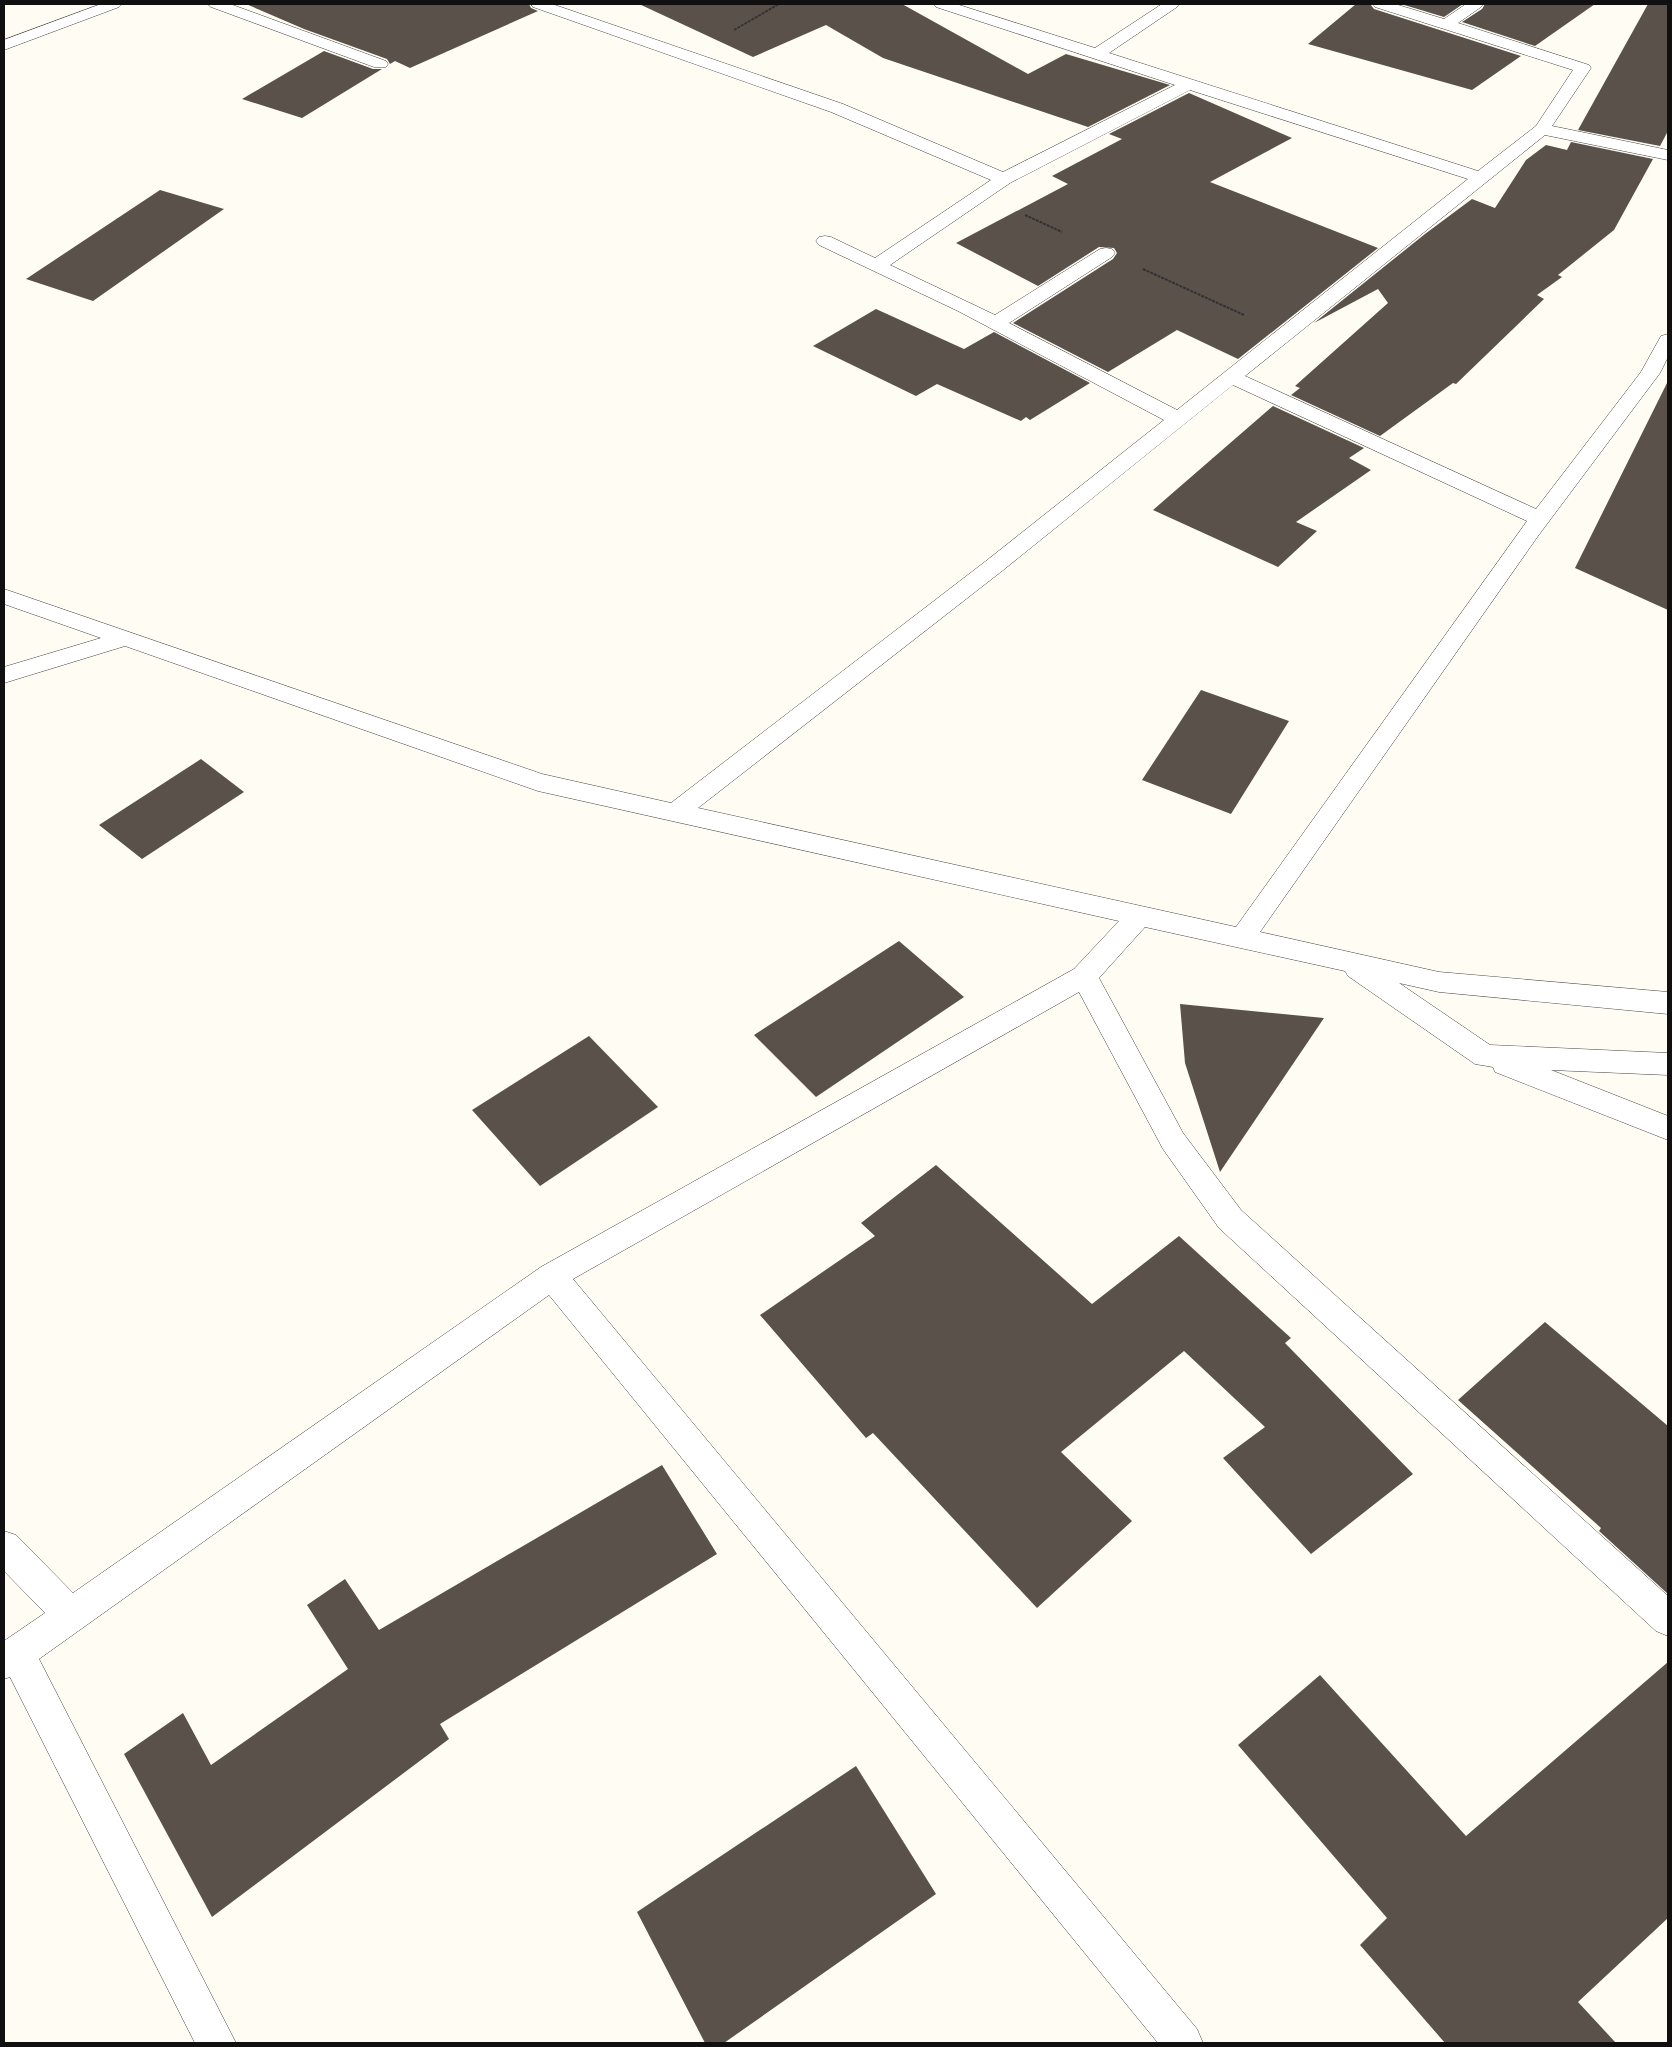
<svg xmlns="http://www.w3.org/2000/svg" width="1672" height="2047" font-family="'Source Serif 4',serif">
<rect width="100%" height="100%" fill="#fffcf3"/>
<!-- building -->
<path fill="#5a514b" d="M246,4H529L531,8L538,11L410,68L395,61L390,64L387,59L304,29Z
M639,4H902L1028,74L1066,54L1170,85L1088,127L883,58L826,25L753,57Z
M1356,4H1370L1374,9L1521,56L1472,90L1308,44Z
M1401,4H1463L1444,17Z
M1485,4H1595L1535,46L1462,22L1482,9Z
M1648,4H1668V131L1660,146L1578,130Z
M324,51L373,69H382L302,118L242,99Z
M1189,93L1292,138L1210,182L1378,248L1238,359L1177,330L1108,372L1013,323L1113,259L1117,253L1114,248L1099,247L1038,286L956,243L1068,184L1052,176L1122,139L1109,134Z
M1571,142L1653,159L1614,230L1558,275L1562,277L1537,295L1544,299L1456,384L1453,383L1380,436L1291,395L1300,388L1295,386L1388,303L1378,289L1314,323L1425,234L1472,199L1495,208L1526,160L1546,145L1567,150Z
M160,190L224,209L93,301L26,279Z
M876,309L964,349L994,332L1090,383L1030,420L1026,417L1021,421L937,384L916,396L813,346Z
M1668,381V610L1575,568Z
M1273,406L1364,448L1349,458L1371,470L1296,522L1317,531L1278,567L1153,510Z
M1201,690L1289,721L1231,814L1142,780Z
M201,759L244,792L142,859L99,825Z
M899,941L964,997L816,1097L754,1035Z
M1180,1004L1324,1018L1220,1172L1185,1063Z
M589,1036L658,1107L540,1186L472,1110Z
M936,1165L1092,1304L1179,1236L1291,1338L1285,1343L1413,1474L1311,1554L1223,1458L1265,1427L1184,1351L1061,1452L1132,1521L1037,1608L873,1433L866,1438L760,1315L875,1236L861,1223Z
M1545,1322L1668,1426V1594L1599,1531L1601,1528L1458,1400Z
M662,1465L717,1554L440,1724L449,1739L212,1917L124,1754L183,1713L211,1765L348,1669L307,1605L345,1579L379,1630Z
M1668,1662V1918L1578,2002L1616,2043H1445L1360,1945L1387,1918L1238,1745L1320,1675L1466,1836Z
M856,1766L936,1894L724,2043H705L637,1912Z"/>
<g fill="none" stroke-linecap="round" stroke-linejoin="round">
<defs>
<path id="street" d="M101,4H122L119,7L4,50V40Z
M208,4H230L386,61L388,64L386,67H374L211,7Z
M531,4H552L843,104L1003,172L1175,85L936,7L934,4H956L1095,48L1162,4H1179L1177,7L1109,53L1478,171L1536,126L1573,70L1375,7L1372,4H1395L1444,19L1466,4H1483L1481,7L1458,23L1589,65L1591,68L1552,126L1668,150V160L1545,135L1245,376L1536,509L1641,372L1661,336L1668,334V357L1660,373L1538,536L1260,932L1439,972L1668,992V1014L1439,992L1399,983L1490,1045L1668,1053V1075L1551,1070L1668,1116V1140L1495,1072L1493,1067L1475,1064L1348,976L1345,971L1145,927L1099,978L1183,1133L1241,1210L1668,1596V1636L1656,1631L1219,1228L1163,1149L1079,992L573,1279L1197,2029L1203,2043H1158L549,1295L39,1659L236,2043H195L10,1677L4,1679V1641L45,1613L4,1571V1531L16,1535L73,1593L541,1267L1074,969L1119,921L538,791L125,646L4,683V667L101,638L4,604V589L542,774L671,803L986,561L1164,420L958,311L819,245L816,241L819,237L825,236L831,237L875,258L991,180L831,112L533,7ZM1190,90L1468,179L1177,410L1009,323L1112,257L1115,253L1112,249L1106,248L1100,249L995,315L890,265L1010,183ZM1233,385L1527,521L1236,927L698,808L1002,571Z"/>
</defs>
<!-- street casing -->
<use href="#street" stroke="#434343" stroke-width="1"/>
<!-- path -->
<path stroke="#323232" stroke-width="2" stroke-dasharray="3 1" stroke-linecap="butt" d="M734,30L779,4
M1025,215L1062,232
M1143,269L1244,315"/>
<!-- street -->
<use href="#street" fill="#fff" fill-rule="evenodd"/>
</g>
<!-- border -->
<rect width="1672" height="2047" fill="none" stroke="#101010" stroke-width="10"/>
</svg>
